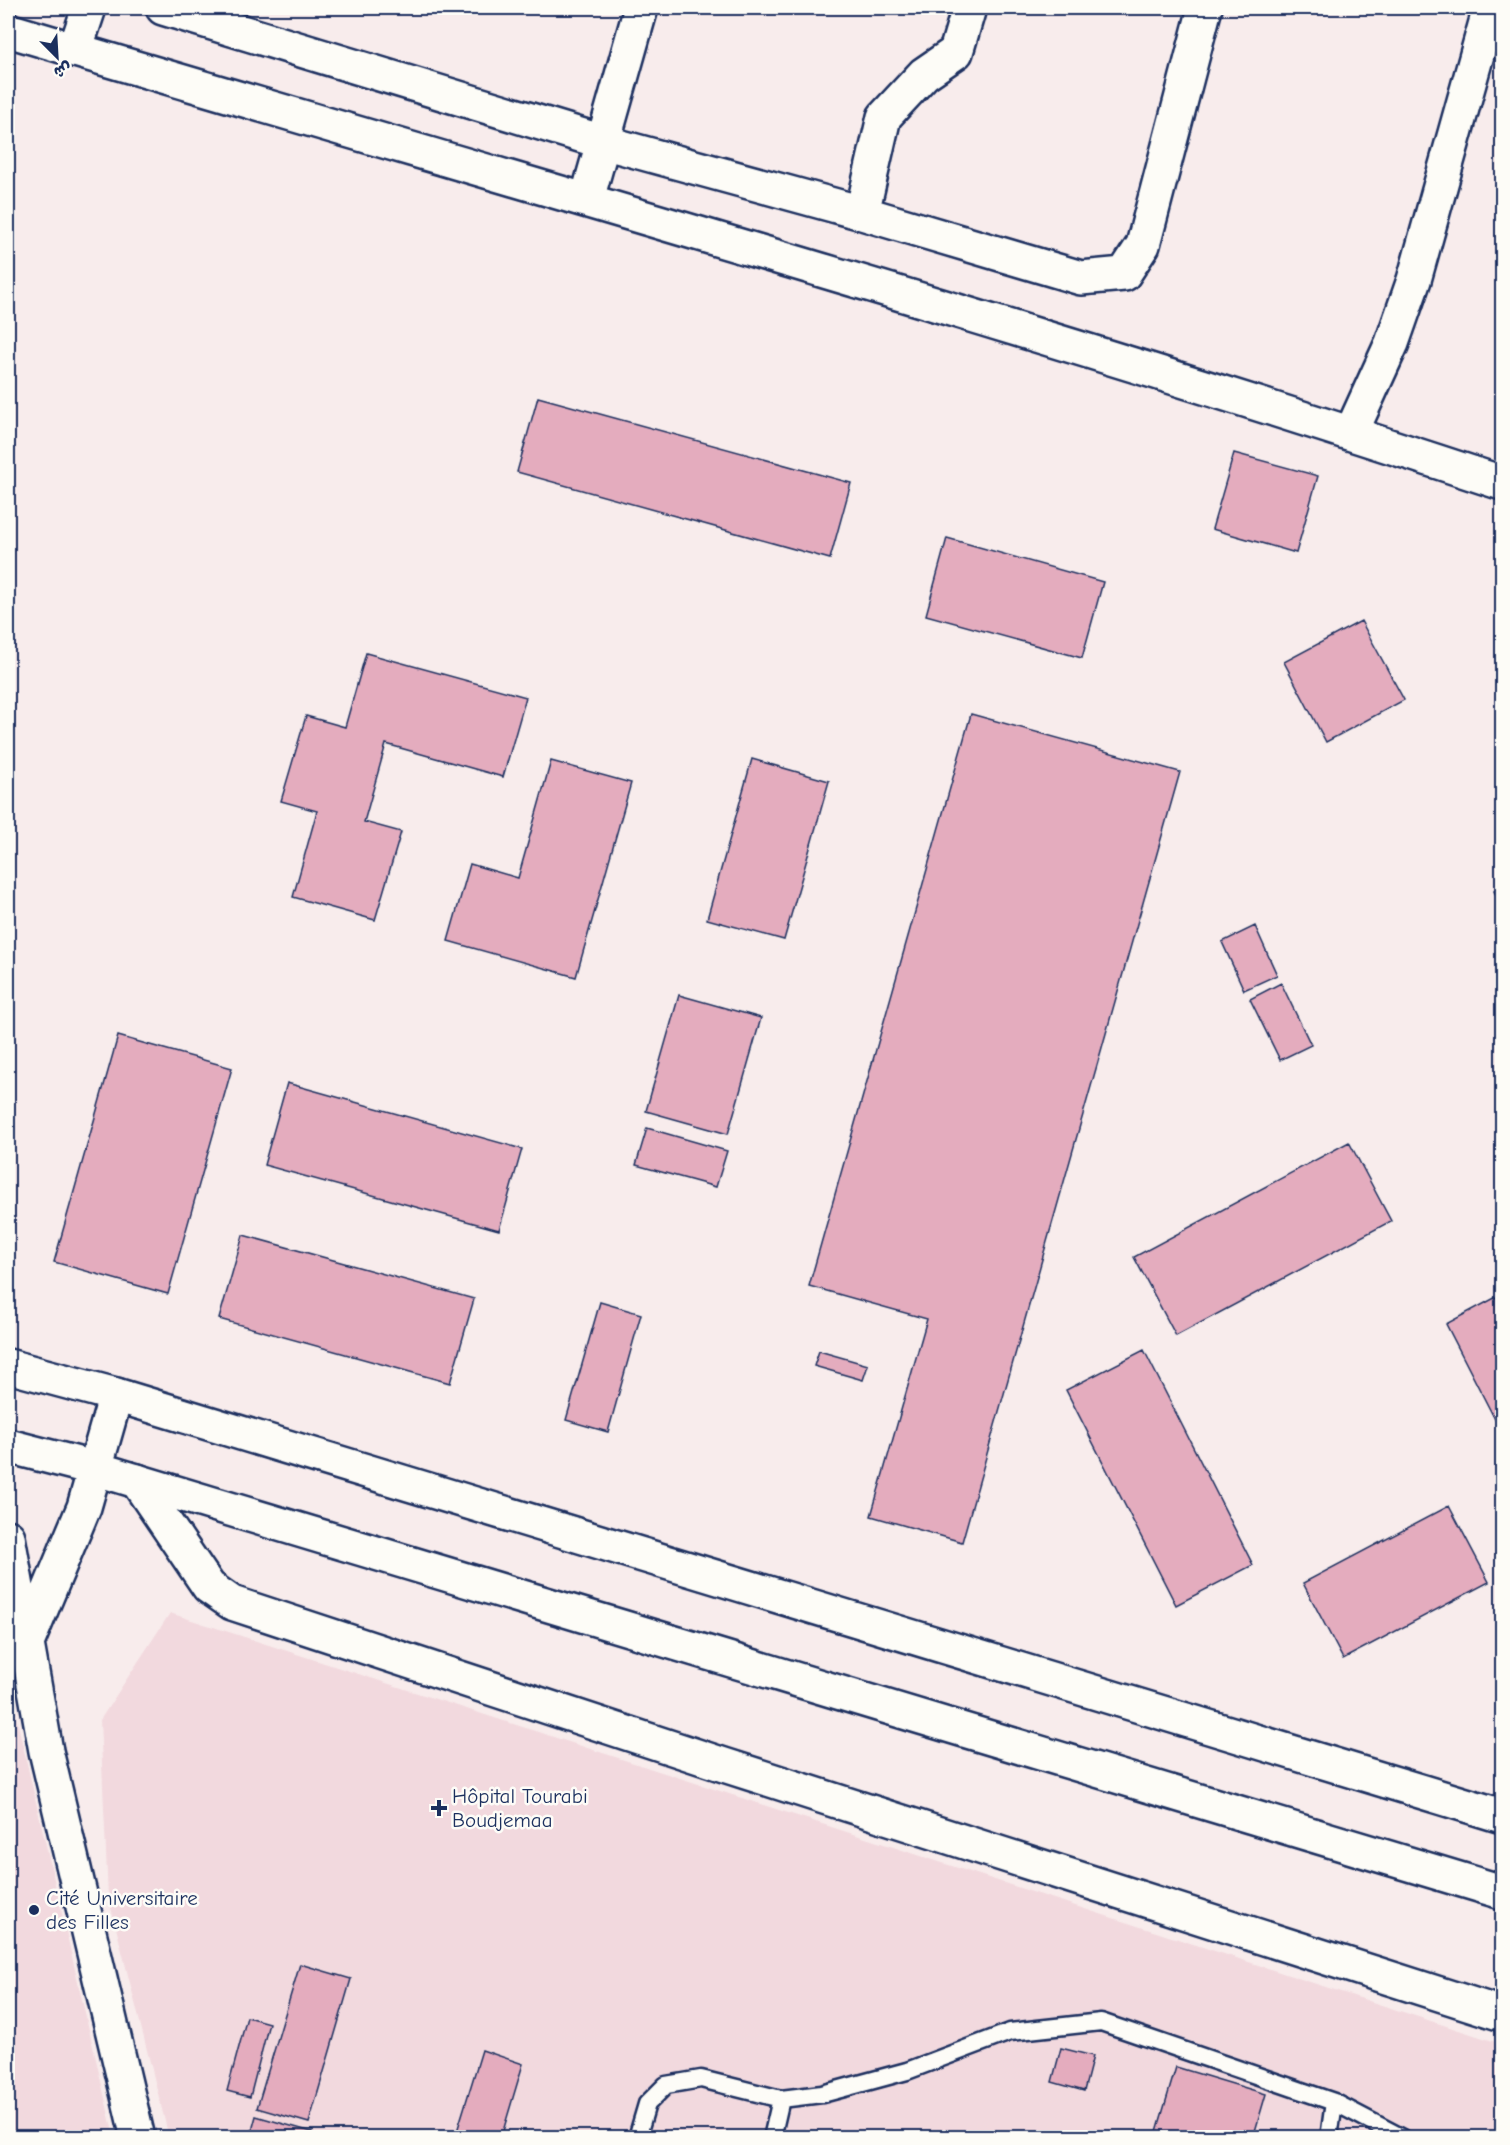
<svg xmlns="http://www.w3.org/2000/svg" width="1510" height="2145" font-family="'Comic Neue','Playpen Sans Arabic',sans-serif">
<rect width="100%" height="100%" fill="#f8ecec"/>
<filter id="ink" filterUnits="userSpaceOnUse"><feTurbulence type="fractalNoise" baseFrequency=".0167" numOctaves="2"/><feDisplacementMap in="SourceGraphic" scale="12" xChannelSelector="R" yChannelSelector="G"/><feConvolveMatrix kernelMatrix="1 2 1 2 8 2 1 2 1" color-interpolation-filters="sRGB"/></filter>
<g filter="url(#ink)">
<!-- built -->
<path fill="#f2d9de" d="M170,1613L1502,2044V2137H169L108,1896L100,1720Z
M8,1682L114,2137H8Z"/>
<!-- building -->
<path fill="#e4acbe" stroke="#1b2f5e" stroke-width="1.5" d="M538,397L851,483L830,559L517,472Z
M1234,453L1318,476L1296,553L1212,529Z
M947,538L1103,582L1082,658L926,615Z
M1361,621L1404,700L1326,742L1284,662Z
M366,653L526,697L503,777L386,744L364,822L401,832L375,920L293,897L317,811L281,801L306,716L345,727Z
M971,714L1180,772L962,1542L871,1516L927,1319L809,1286Z
M752,759L829,781L784,940L707,919Z
M551,761L631,783L576,977L448,941L470,864L518,878Z
M1502,887V907L1494,891Z
M1255,926L1277,975L1244,990L1222,942Z
M1281,983L1311,1045L1280,1060L1250,999Z
M679,995L761,1018L728,1134L646,1111Z
M118,1036L232,1068L168,1294L54,1262Z
M287,1083L522,1149L499,1230L264,1165Z
M647,1128L727,1151L716,1187L636,1165Z
M1349,1142L1391,1221L1176,1336L1134,1257Z
M243,1235L474,1299L450,1383L219,1319Z
M1502,1294V1433L1446,1324Z
M600,1302L641,1314L608,1432L566,1420Z
M1144,1350L1253,1565L1176,1605L1066,1390Z
M819,1351L868,1365L863,1380L814,1366Z
M1449,1506L1489,1582L1343,1659L1303,1583Z
M300,1964L351,1979L309,2123L257,2108Z
M247,2017L269,2023L250,2097L227,2091Z
M1061,2048L1093,2056L1084,2091L1052,2082Z
M482,2050L523,2064L501,2138H455Z
M1176,2067L1266,2094L1253,2138H1155Z
M256,2116L312,2132L310,2138H250Z"/>
<g fill="none" stroke-linecap="round" stroke-linejoin="round">
<defs>
<path id="lane" d="M637,2138L647,2104L666,2085L701,2079L781,2099L822,2094L907,2071L1010,2032L1101,2022L1334,2102L1403,2138
M772,2138L781,2099
M1329,2138L1334,2102"/>
<path id="street" d="M163,8L603,142L862,213L1081,278L1124,274L1143,245L1205,8
M75,50L89,8
M587,199L641,8
M862,213L884,117L924,74L956,52L969,8
M1351,433L1392,343L1414,280L1490,8
M137,1481L209,1587L232,1603L724,1765L1502,2014
M8,1537L46,1751L138,2138
M28,1641L84,1507L116,1395"/>
<path id="secondary" d="M8,30C507,179 1008,319 1502,483
M8,1366L116,1395L1502,1816
M8,1446L97,1469L1502,1892"/>
</defs>
<!-- lane casing -->
<use href="#lane" stroke="#1b2f5e" stroke-width="21"/>
<!-- street casing -->
<use href="#street" stroke="#1b2f5e" stroke-width="38"/>
<!-- secondary casing -->
<use href="#secondary" stroke="#1b2f5e" stroke-width="38"/>
<!-- lane -->
<use href="#lane" stroke="#fdfcf7" stroke-width="16"/>
<!-- street -->
<use href="#street" stroke="#fdfcf7" stroke-width="33"/>
<!-- secondary -->
<use href="#secondary" stroke="#fdfcf7" stroke-width="33"/>
</g>
</g>
<!-- markers -->
<g fill="#1b2f5e" stroke="#fdfcf7" stroke-width="2">
<path d="M436 1799h6v6h6v6h-6v6h-6v-6h-6v-6h6z"/>
<circle cx="34" cy="1910" r="6"/>
</g>
<g text-anchor="middle" dominant-baseline="central" stroke-width="5" stroke-linejoin="round" paint-order="stroke">
<!-- poi labels -->
<g font-size="21" fill="#1b2f5e" stroke="#fdfcf7" text-anchor="start">
<text x="452" y="1796">Hôpital Tourabi<tspan x="452" dy="24">Boudjemaa</tspan></text>
<text x="46" y="1898">Cité Universitaire<tspan x="46" dy="24">des Filles</tspan></text>
</g>
</g>
<!-- margin -->
<rect width="1510" height="2145" fill="none" stroke="#fdfcf7" stroke-width="30"/>
<rect x="15" y="15" width="1480" height="2115" fill="none" stroke="#1b2f5e" stroke-width="2" filter="url(#ink)"/>
<!-- north arrow -->
<g transform="translate(57 57) rotate(156)" stroke="#fdfcf7" stroke-width="4.5" paint-order="stroke">
<path d="M0-4.5L10 22L0 15L-10 22Z" fill="#1b2f5e"/>
<text y="-9" font-size="16" font-weight="bold" text-anchor="middle" fill="#1b2f5e">ش</text>
</g>
</svg>
